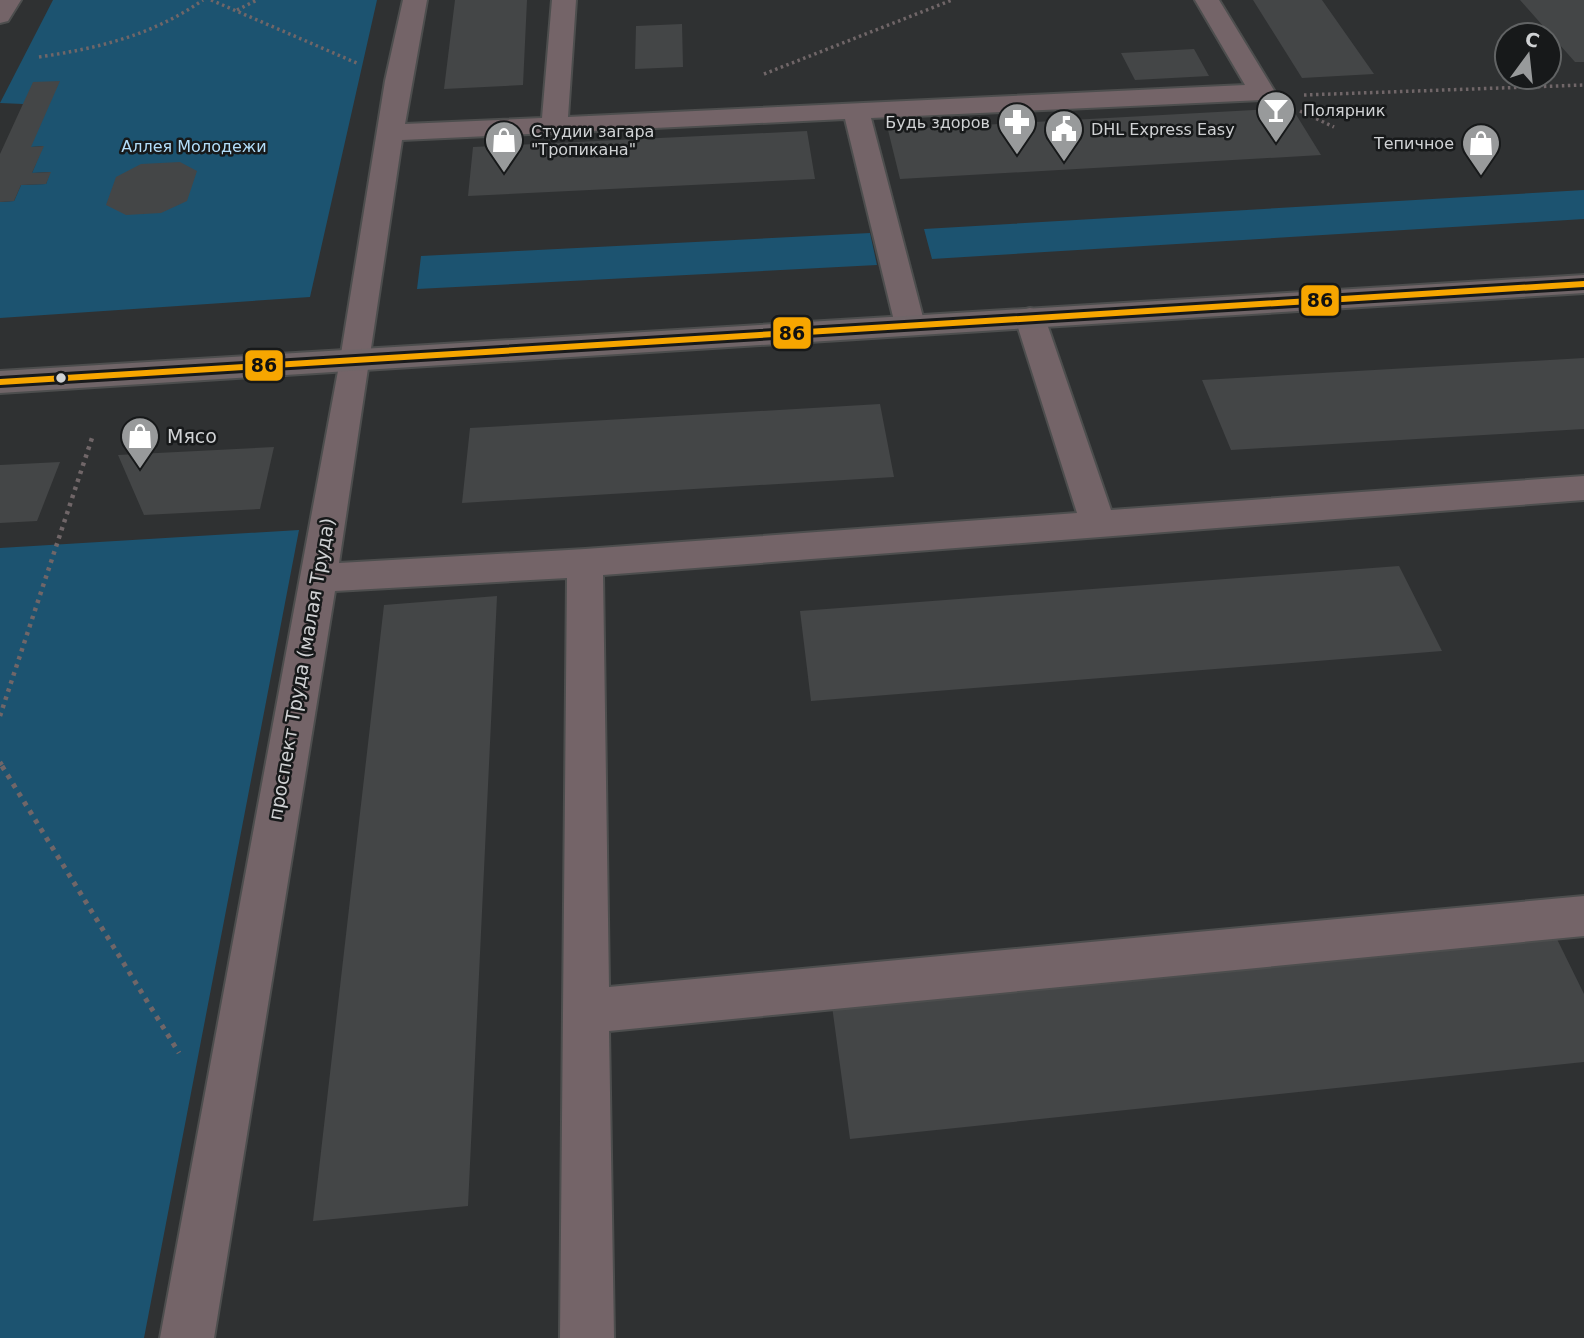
<svg xmlns="http://www.w3.org/2000/svg" width="1584" height="1338" font-family="'DejaVu Sans',sans-serif">
<rect width="100%" height="100%" fill="#2f3132"/>
<!-- green -->
<path fill="#1c5370" d="M53,0H377L310,297L0,318V202L14,201L21,185L46,184L50,172L32,173L43,146L31,147L23,104L0,103Z
M1584,190V219L932,259L924,229Z
M870,233L877,265L417,289L421,256Z
M299,530L144,1338H0V548Z"/>
<!-- building -->
<path fill="#444647" d="M455,0H527L523,85L444,89Z
M1253,0H1322L1374,74L1302,78Z
M1520,0H1584V62H1575Z
M682,24L683,67L635,69L636,26Z
M1194,49L1209,76L1135,80L1121,53Z
M60,81L31,147L44,146L32,173L51,172L46,184L21,185L14,201L0,202V154L33,82Z
M1292,108L1321,155L900,179L888,130Z
M807,131L815,179L468,196L473,147Z
M180,162L197,171L187,201L161,213L126,215L106,205L116,177L141,164Z
M1584,358V429L1231,450L1202,380Z
M880,404L894,477L462,503L470,428Z
M274,447L260,509L144,515L118,455Z
M60,462L37,521L0,523V465Z
M1399,566L1442,651L811,701L800,611Z
M497,596L468,1206L313,1221L384,605Z
M1554,933L1584,994V1062L850,1139L832,1006Z"/>
<g fill="none" stroke-linecap="round" stroke-linejoin="round">
<defs>
<path id="minor" d="M0,0H21L8,21L0,23Z
M403,0H427L405,124L542,118L552,0H576L568,117L1245,85L1195,0H1219L1275,92L1271,97L1262,100L871,118L925,325L921,332L910,335L899,332L895,325L845,119L402,140L339,563L585,549L1077,513L1015,318L1019,311L1030,308L1041,311L1045,318L1111,510L1584,476V500L603,575L609,987L1584,896V936L609,1031L614,1338H560L567,578L335,591L214,1338H160L340,360L385,81Z"/>
<path id="major" d="M1584,275V293L0,393V371Z"/>
</defs>
<!-- minor casing -->
<use href="#minor" stroke="#4d4e4e" stroke-width="4"/>
<!-- major casing -->
<use href="#major" stroke="#4d4e4e" stroke-width="4"/>
<!-- path-far2 -->
<path stroke="#706668" stroke-width="3.5" stroke-dasharray="2.5 3.5" stroke-linecap="butt" d="M211,0L359,64
M237,10L257,0
M39,57C99,48 153,35 203,0
M764,74L952,0
M1304,95L1584,85
M1300,111L1334,127"/>
<!-- path-far1 -->
<path stroke="#706668" stroke-width="4.5" stroke-dasharray="3.5 5" stroke-linecap="butt" d="M0,716L92,438
M0,762L4,768"/>
<!-- path -->
<path stroke="#706668" stroke-width="5" stroke-dasharray="4.5 6" stroke-linecap="butt" d="M2,766L179,1053"/>
<!-- minor -->
<use href="#minor" fill="#746468" fill-rule="evenodd"/>
<!-- major -->
<use href="#major" fill="#706568" fill-rule="evenodd"/>
<defs>
<path id="bus-1" d="M1584,281V287L0,385V379Z"/>
</defs>
<!-- bus-1 casing -->
<use href="#bus-1" stroke="#17191a" stroke-width="6"/>
<!-- bus-1 -->
<use href="#bus-1" fill="#f7a600" fill-rule="evenodd"/>
</g>
<!-- icons -->
<defs>
<symbol id="bar-pin" viewBox="-11 -11 22 30"><path d="M0 17L-7.5 6A9.5 9.5 0 1 1 7.5 6Z" fill="#989a9b" stroke="#17191a"/><path d="M-6-5H6L.8 .8V4.5H3.5V6h-7V4.5H-.8V.8Z" fill="#fff"/></symbol>
<symbol id="pharmacy-pin" viewBox="-11 -11 22 30"><path d="M0 17L-7.5 6A9.5 9.5 0 1 1 7.5 6Z" fill="#989a9b" stroke="#17191a"/><path d="M-2-6h4v4h4v4h-4v4h-4v-4h-4v-4h4Z" fill="#fff"/></symbol>
<symbol id="civic-pin" viewBox="-11 -11 22 30"><path d="M0 17L-7.5 6A9.5 9.5 0 1 1 7.5 6Z" fill="#989a9b" stroke="#17191a"/><path d="M-.6-6.5H3V-4.5H.6V-3L4-1V1h2V6H-6V1h2V-1L-.6-3ZM-1.2 2.5V6h2.4V2.5Z" fill="#fff"/></symbol>
<symbol id="shop-pin" viewBox="-11 -11 22 30"><path d="M0 17L-7.5 6A9.5 9.5 0 1 1 7.5 6Z" fill="#989a9b" stroke="#17191a"/><path d="M-5-2.5h2.3a2.7 3.5 0 0 1 5.4 0H5L5.5 6h-11ZM-1.5-2.5h3a1.5 2.3 0 0 0-3 0Z" fill="#fff"/></symbol>
</defs>
<g fill-rule="evenodd">
<use href="#bar-pin" x="1254" y="88" width="44" height="60"/>
<use href="#pharmacy-pin" x="995" y="100" width="44" height="60"/>
<use href="#civic-pin" x="1042" y="107" width="44" height="60"/>
<use href="#shop-pin" x="482" y="118" width="44" height="60"/>
<use href="#shop-pin" x="1459" y="121" width="44" height="60"/>
<use href="#shop-pin" x="118" y="414" width="44" height="60"/>
</g>
<!-- markers -->
<circle fill="#d0d2d4" stroke="#17191a" stroke-width="2.5" cx="61" cy="378" r="6"/>
<g text-anchor="middle" dominant-baseline="central" stroke-width="5" stroke-linejoin="round" paint-order="stroke">
<!-- far-poi labels -->
<g font-size="16" fill="#d0d2d4" stroke="#17191a" text-anchor="start">
<text x="1303" y="110">Полярник</text>
<text x="990" y="122" text-anchor="end">Будь здоров</text>
<text x="1091" y="129">DHL Express Easy</text>
<text x="531" y="131">Студии загара<tspan x="531" dy="18">"Тропикана"</tspan></text>
<text x="1454" y="143" text-anchor="end">Тепичное</text>
</g>
<!-- far-park labels -->
<g font-size="16" fill="#b2ddf9" stroke="#17191a">
<text x="194" y="146">Аллея Молодежи</text>
</g>
<!-- poi labels -->
<g font-size="19" fill="#d0d2d4" stroke="#17191a" text-anchor="start">
<text x="167" y="436">Мясо</text>
</g>
<!-- street labels -->
<g font-size="19" fill="#d0d2d4" stroke="#17191a">
<text transform="translate(301 669) rotate(-80)">проспект Труда (малая Труда)</text>
</g>
</g>
<g stroke="#17191a" stroke-width="2.5">
<rect x="1300" y="284" width="40" height="33" rx="7" fill="#f7a600"/>
<rect x="772" y="316" width="40" height="34" rx="7" fill="#f7a600"/>
<rect x="244" y="349" width="40" height="33" rx="7" fill="#f7a600"/>
</g>
<g font-size="19" text-anchor="middle" font-weight="bold" fill="#111">
<text x="1320" y="307">86</text>
<text x="792" y="340">86</text>
<text x="264" y="372">86</text>
</g>
<!-- north arrow -->
<g transform="translate(1528 56) rotate(15)"><circle r="33" fill="#17191a" stroke="#616364" stroke-width="2"/>
<path d="M0-5L12 26L0 18L-12 26Z" fill="#989a9b"/>
<text y="-10" font-size="19" font-weight="bold" text-anchor="middle" fill="#d0d2d4">С</text>
</g>
</svg>
